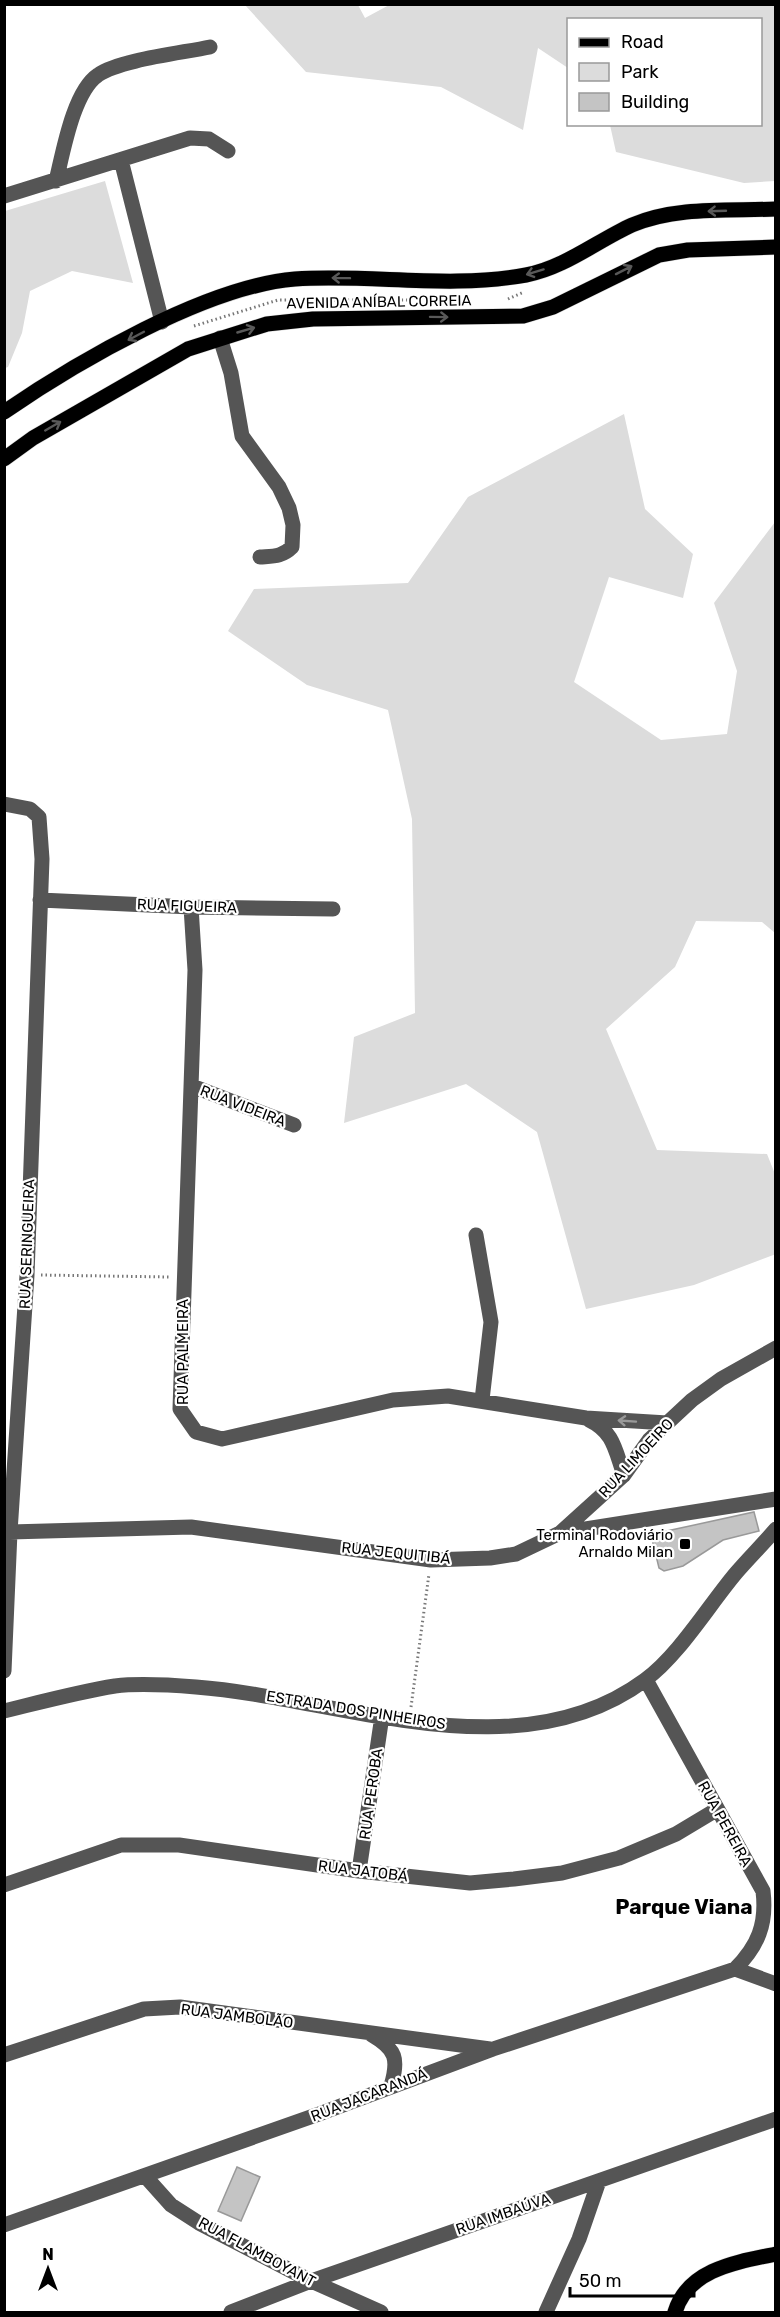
<svg xmlns="http://www.w3.org/2000/svg" width="780" height="2317" font-family="Rubik,sans-serif">
<rect width="100%" height="100%" fill="#fff"/>
<!-- green -->
<path fill="#dcdcdc" d="M391,4L775,5V181L744,183L616,152L610,125L760,124V20H568V68L538,48L523,130L441,87L306,72L245,5H358L365,18Z
M105,181L133,283L72,271L30,291L22,333L8,367L5,368V211Z
M624,414L645,509L693,554L683,598L609,577L574,682L661,740L727,734L737,671L714,603L775,522V933L762,922L696,921L675,967L606,1029L657,1150L767,1154L775,1174L776,1254L694,1285L586,1309L537,1132L466,1084L344,1123L354,1037L415,1013L412,819L388,710L307,685L228,631L254,589L408,583L468,497Z"/>
<!-- building -->
<path fill="#c4c4c4" stroke="#999" stroke-width="1.5" d="M754,1512L759,1531L723,1540L683,1566L664,1571L659,1568L652,1539L653,1534Z
M237,2167L260,2177L241,2221L218,2211Z"/>
<g fill="none" stroke-linecap="round" stroke-linejoin="round">
<defs>
<path id="major" d="M4,412C77,362 207,286 295,279C372,274 449,289 526,275C564,268 597,241 632,225C676,206 729,211 776,209
M4,459L33,438L188,349L267,324L313,319L523,316L553,307L659,255L688,250L776,247
M675,2312C688,2269 737,2262 776,2254"/>
</defs>
<!-- major casing -->
<use href="#major" stroke="#dbdbdb" stroke-width="16"/>
<!-- path -->
<path stroke="#777" stroke-width="3" stroke-dasharray="1.5 3" stroke-linecap="butt" d="M508,299L524,292
M194,326L278,300H442
M41,1275L169,1277
M411,1707L429,1574"/>
<!-- minor -->
<path stroke="#555" stroke-width="15" d="M121,160L162,322
M56,181C63,153 73,92 98,75C119,60 182,53 210,47
M4,196L190,138L209,139L228,151
M220,338L231,373L242,436L279,487L289,508L293,525L292,547C282,557 273,556 260,557
M4,804L30,809L39,817L42,859L27,1275L10,1532L4,1671
M40,900L191,907L333,909
M191,907L195,970L180,1409L196,1432L222,1439L393,1400L448,1396L586,1418L667,1423
M192,1086L294,1125
M476,1235L491,1322L482,1400
M589,1420C614,1432 615,1450 624,1475
M10,1532L191,1527L431,1560L490,1558L516,1554L560,1533L776,1499
M560,1533L624,1475L649,1440L692,1400L721,1379L776,1348
M4,1711C41,1702 78,1692 115,1686C140,1683 171,1685 196,1687C339,1698 517,1775 645,1680C679,1655 709,1605 736,1573C749,1558 763,1544 776,1529
M359,1871L382,1716
M4,1885L121,1845H179L359,1871L470,1883L514,1879L562,1873L619,1858L676,1834L716,1810
M735,1969L776,1984
M372,2035C396,2049 399,2059 391,2086
M4,2055L144,2009L180,2007L490,2049
M145,2176L171,2205L199,2223L311,2281L381,2312
M4,2225L319,2114L493,2049L735,1969C758,1946 767,1924 763,1891L646,1680
M231,2312L311,2281L776,2119
M546,2312L579,2239L599,2181"/>
<!-- major -->
<use href="#major" stroke="#000" stroke-width="15"/>
</g>
<!-- one-way arrows -->
<defs><path id="oneway-shaft" d="M-6 0H5M1.5-3L5.5 0L1.5 3" fill="none" stroke-width="1.6" stroke-linecap="round" stroke-linejoin="round" transform="scale(1.5)"/></defs>
<g stroke="#595959">
<use href="#oneway-shaft" transform="translate(717 211) rotate(178)"/>
<use href="#oneway-shaft" transform="translate(624 270) rotate(-27)"/>
<use href="#oneway-shaft" transform="translate(535 272) rotate(163)"/>
<use href="#oneway-shaft" transform="translate(341 278) rotate(-179)"/>
<use href="#oneway-shaft" transform="translate(439 317) rotate(1)"/>
<use href="#oneway-shaft" transform="translate(246 330) rotate(-16)"/>
<use href="#oneway-shaft" transform="translate(136 336) rotate(152)"/>
<use href="#oneway-shaft" transform="translate(53 426) rotate(-30)"/>
</g>
<use stroke="#999" href="#oneway-shaft" transform="translate(627 1421) rotate(-176)"/>
<!-- markers -->
<rect fill="#000" stroke="#fff" stroke-width="2" x="679" y="1538" width="12" height="12" rx="3"/>
<g text-anchor="middle" dominant-baseline="central" stroke-width="4.5" stroke-linejoin="round" paint-order="stroke">
<!-- street labels -->
<g font-size="15" fill="#000" stroke="#fff">
<text transform="translate(379 302) rotate(-1)">AVENIDA ANÍBAL CORREIA</text>
<text transform="translate(187 906) rotate(2)">RUA FIGUEIRA</text>
<text transform="translate(243 1106) rotate(21)">RUA VIDEIRA</text>
<text transform="translate(27 1244) rotate(-88)">RUA SERINGUEIRA</text>
<text transform="translate(183 1352) rotate(-90)">RUA PALMEIRA</text>
<text transform="translate(636 1458) rotate(-47)">RUA LIMOEIRO</text>
<text transform="translate(396 1553) rotate(6)">RUA JEQUITIBÁ</text>
<text transform="translate(356 1710) rotate(9)">ESTRADA DOS PINHEIROS</text>
<text transform="translate(371 1794) rotate(-82)">RUA PEROBA</text>
<text transform="translate(725 1824) rotate(61)">RUA PEREIRA</text>
<text transform="translate(363 1871) rotate(7)">RUA JATOBÁ</text>
<text transform="translate(237 2016) rotate(7)">RUA JAMBOLÃO</text>
<text transform="translate(369 2095) rotate(-21)">RUA JACARANDÁ</text>
<text transform="translate(503 2214) rotate(-19)">RUA IMBAÚVA</text>
<text transform="translate(257 2252) rotate(28)">RUA FLAMBOYANT</text>
</g>
<!-- poi labels -->
<g font-size="15" fill="#000" stroke="#fff" text-anchor="end">
<text x="673" y="1535">Terminal Rodoviário<tspan x="673" dy="17">Arnaldo Milan</tspan></text>
</g>
<!-- district labels -->
<g font-size="21" font-weight="bold" fill="#000" stroke="#fff">
<text x="684" y="1906">Parque Viana</text>
</g>
</g>
<!-- border -->
<rect width="780" height="2317" fill="none" stroke="#000000" stroke-width="12"/>
<!-- legend -->
<rect x="567" y="18" width="195" height="108" fill="#ffffff" stroke="#999999" stroke-width="1.5"/>
<rect x="579" y="38" width="30" height="9" fill="#000000" stroke="#999999" stroke-width="1.5"/>
<text x="621" y="48" font-size="18" fill="#000000">Road</text>
<rect x="579" y="63" width="30" height="18" fill="#dcdcdc" stroke="#999999" stroke-width="1.5"/>
<text x="621" y="78" font-size="18" fill="#000000">Park</text>
<rect x="579" y="93" width="30" height="18" fill="#c4c4c4" stroke="#999999" stroke-width="1.5"/>
<text x="621" y="108" font-size="18" fill="#000000">Building</text>
<!-- north arrow -->
<g transform="translate(48 2269)" stroke="#ffffff" stroke-width="4.5" paint-order="stroke">
<path d="M0-4.5L10 22L0 15L-10 22Z" fill="#000000"/>
<text y="-9" font-size="16" font-weight="bold" text-anchor="middle" fill="#000000">N</text>
</g>
<!-- scale -->
<path d="M570 2287v9h124v-9" fill="none" stroke="#000000" stroke-width="3"/>
<text x="579" y="2287" font-size="18" fill="#000000" stroke="#ffffff" stroke-width="4.5" paint-order="stroke">50 m</text>
</svg>
